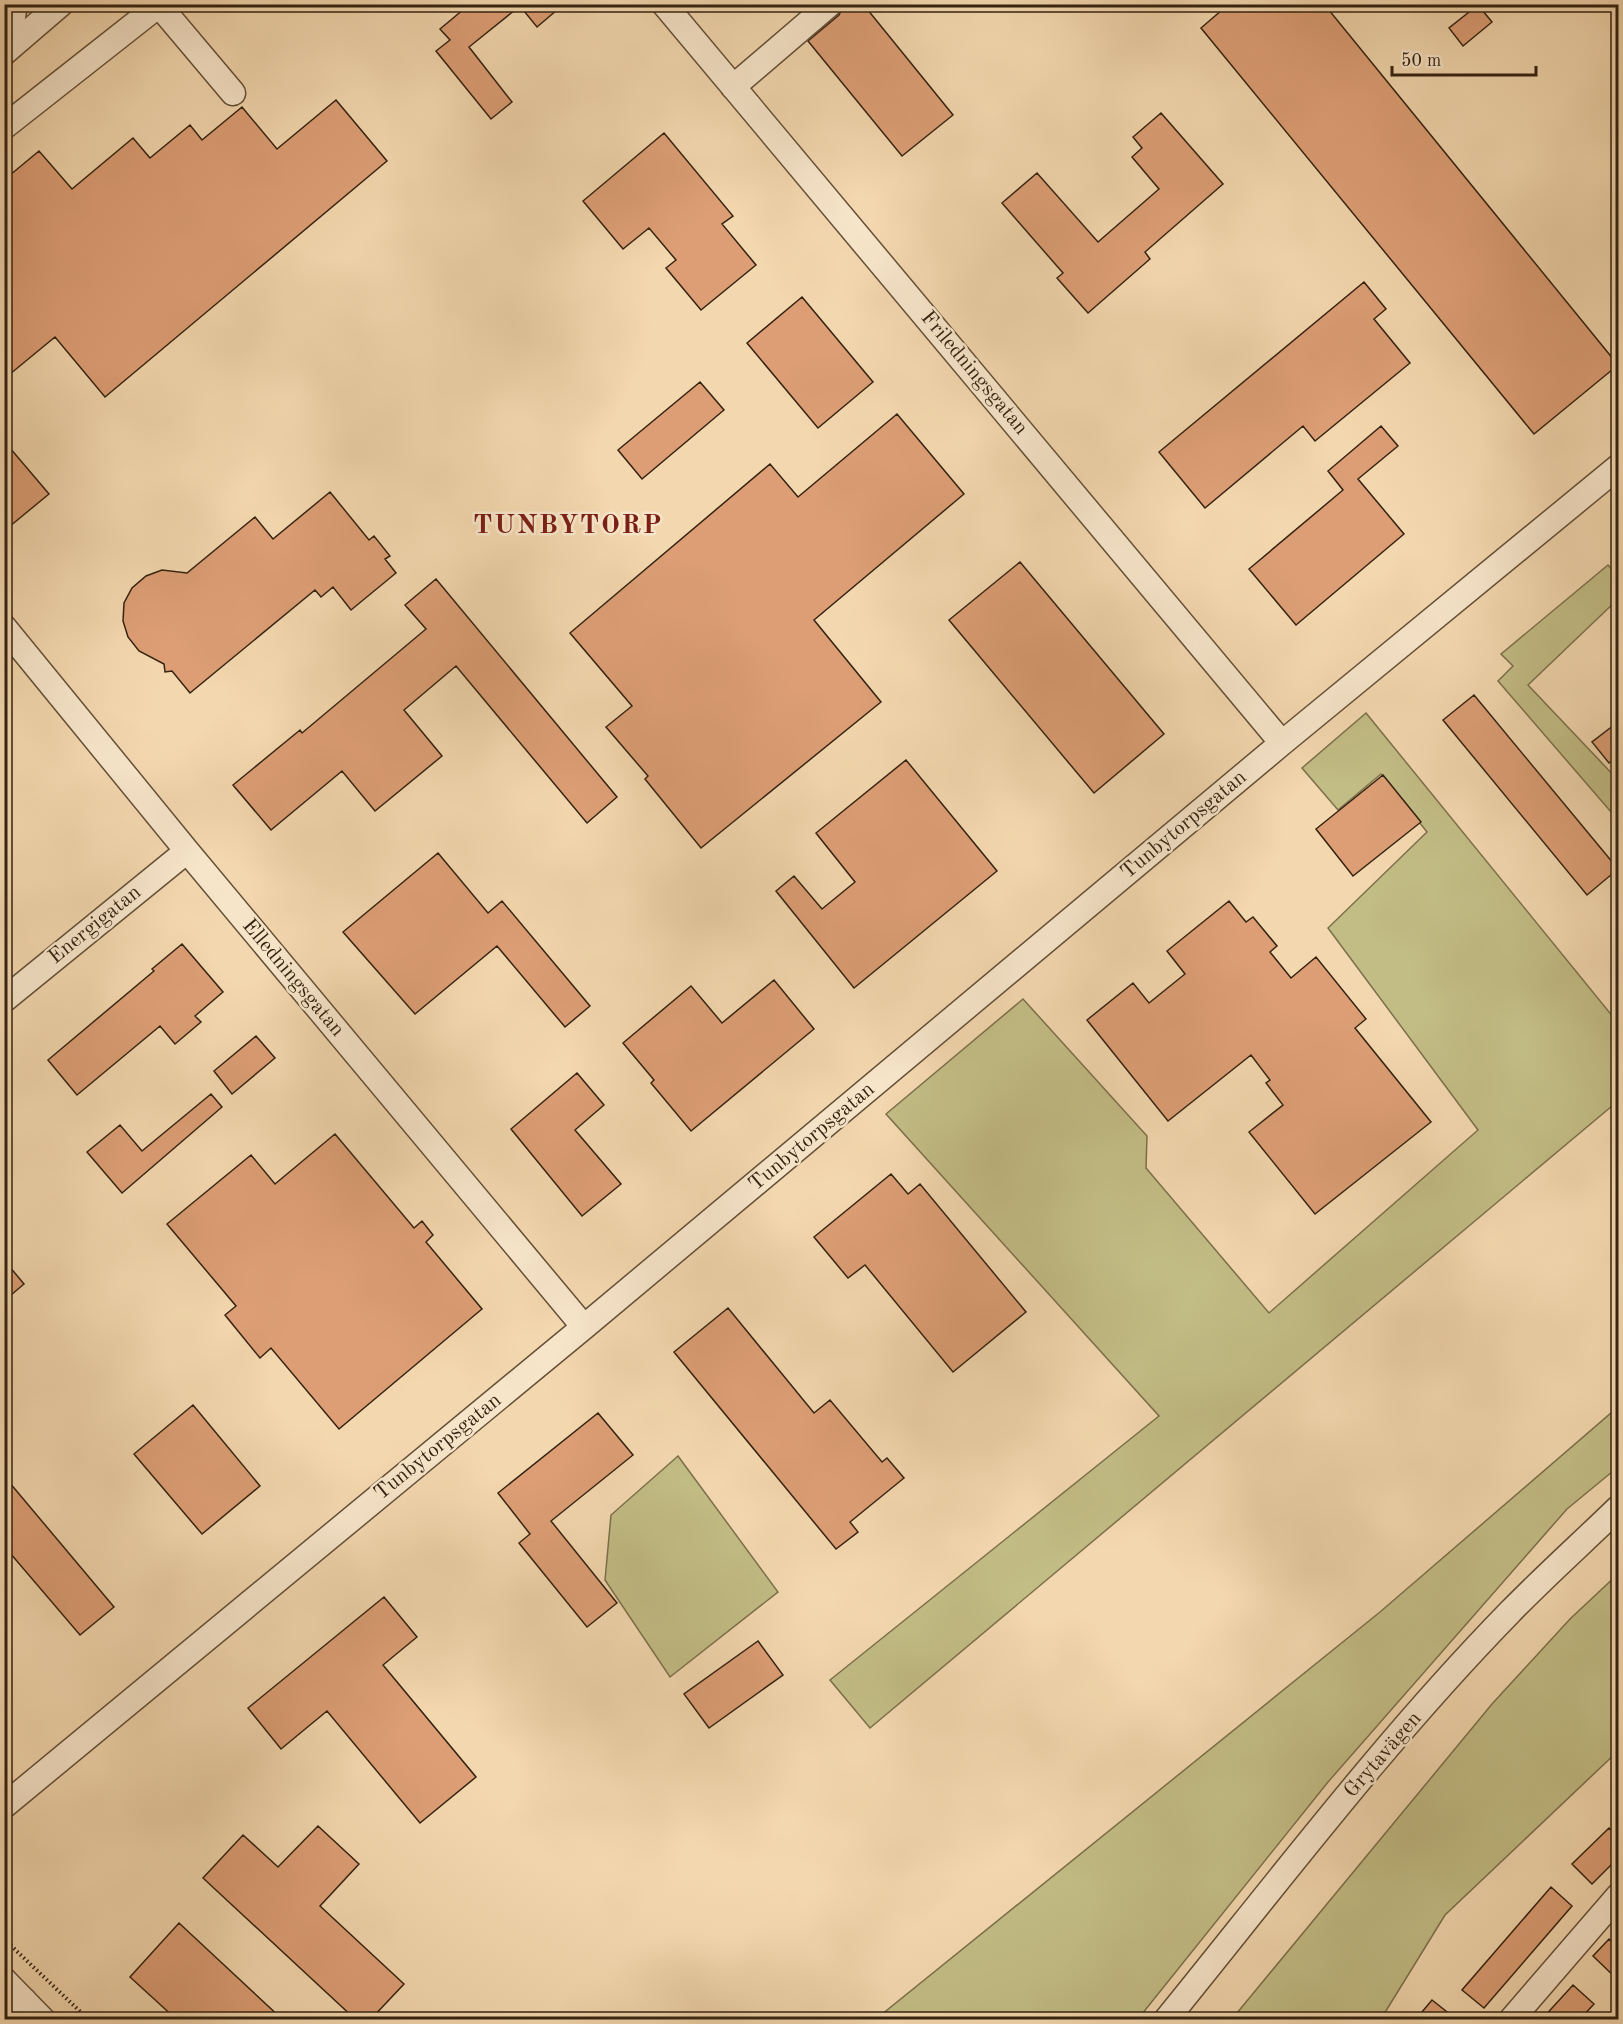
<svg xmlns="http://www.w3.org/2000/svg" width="1623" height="2024" font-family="'Old Standard TT',serif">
<rect width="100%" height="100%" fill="#f3d7ae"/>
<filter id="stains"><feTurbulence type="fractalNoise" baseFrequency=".00333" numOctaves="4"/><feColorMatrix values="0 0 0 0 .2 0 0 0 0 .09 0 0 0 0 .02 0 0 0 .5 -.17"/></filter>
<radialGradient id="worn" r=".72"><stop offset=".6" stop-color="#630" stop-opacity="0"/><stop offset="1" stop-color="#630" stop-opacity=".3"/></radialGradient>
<!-- green -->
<path fill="#c2bc85" stroke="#7b704b" stroke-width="1.5" d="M1608,565L1618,577V599L1528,685L1618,780V820L1498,681L1513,666L1501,654Z
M1366,713L1618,1023V1101L870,1728L830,1680L1159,1416L886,1114L1023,999L1147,1136L1146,1168L1269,1313L1478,1130L1328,928L1427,832L1381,774L1338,810L1302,768Z
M1618,1407V1467L1567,1509L1328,1782L1138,2019H876L1380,1612Z
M678,1456L778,1592L670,1677L605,1580L611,1515Z
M1618,1574V1751L1445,1915L1381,2019H1232L1492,1704L1570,1619Z"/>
<!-- building -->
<path fill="#dd9e75" stroke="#342311" stroke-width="1.5" d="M470,4H564L537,27L520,6L469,47L512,102L491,119L436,51L450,40L440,29Z
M844,4H863L953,115L902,156L808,41L839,15Z
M1229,4H1324L1618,365L1534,434L1201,28Z
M1478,5L1492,22L1463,46L1449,28Z
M336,100L387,161L105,397L55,337L4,379V180L39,151L72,189L133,138L150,158L190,125L202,140L242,107L277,149Z
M1161,113L1223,184L1145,252L1150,259L1088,313L1057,278L1063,273L1002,203L1037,173L1098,242L1159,189L1132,157L1142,148L1133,137Z
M664,133L733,216L722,224L756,265L701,310L666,268L676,260L649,228L623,249L583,201Z
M1364,282L1386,309L1374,319L1410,363L1315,441L1303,426L1205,508L1159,452Z
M802,297L873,382L818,428L747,343Z
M700,382L724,410L642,479L618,450Z
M897,414L964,494L814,620L881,702L701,848L645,779L648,776L606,727L632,706L570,633L770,464L798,497Z
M1381,426L1398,446L1358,479L1404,534L1296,625L1249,569L1343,490L1328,471Z
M4,441L49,494L4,531Z
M330,492L369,540L374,536L390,556L385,559L396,573L351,610L333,587L321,597L315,590L190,693L172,671L165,672L164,664L139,651L128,637L123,621L124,603L132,588L146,576L162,570L187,573L255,517L273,539Z
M1020,562L1164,734L1094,793L949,620Z
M436,579L617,797L587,823L456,666L404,710L442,756L375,811L342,771L271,830L233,785L300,730L302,733L426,629L405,605Z
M1474,695L1618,869L1587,895L1443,720Z
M1618,722V756L1609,763L1592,742Z
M906,760L997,871L854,988L776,891L794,876L822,909L855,882L816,833Z
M1383,775L1421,822L1353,876L1316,829Z
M438,853L488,913L502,901L590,1006L565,1027L497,946L415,1014L343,932Z
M1229,901L1246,922L1253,917L1277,946L1270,952L1291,978L1316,957L1366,1019L1355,1028L1431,1122L1315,1214L1249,1132L1283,1105L1266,1083L1270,1080L1251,1055L1168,1121L1087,1020L1133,983L1149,1003L1185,974L1167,951Z
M182,944L223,992L195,1016L201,1022L175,1044L160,1026L77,1095L48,1060L154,971L152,969Z
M774,980L814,1029L691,1131L651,1083L654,1080L623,1043L691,986L722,1023Z
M256,1036L275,1058L232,1094L214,1071Z
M577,1073L604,1105L575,1130L621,1184L582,1216L511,1129Z
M211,1094L222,1107L122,1193L87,1152L120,1125L142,1151Z
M335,1134L414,1228L422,1221L433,1235L426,1242L482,1309L339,1429L271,1348L260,1358L225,1315L236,1306L167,1224L251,1155L275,1184Z
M891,1174L908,1194L920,1184L1026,1312L953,1372L865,1265L848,1278L814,1237Z
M4,1260L24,1284L4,1301Z
M728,1308L814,1413L830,1400L882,1462L887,1458L904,1478L850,1522L858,1532L836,1549L674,1352Z
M193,1405L260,1486L202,1534L134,1454Z
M598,1413L633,1455L551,1521L617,1603L587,1627L519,1543L530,1534L498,1493Z
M4,1476L114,1607L80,1635L4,1546Z
M384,1597L417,1637L383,1665L476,1777L420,1823L327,1711L281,1749L248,1708Z
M758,1641L783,1675L709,1728L684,1694Z
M318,1826L359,1864L320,1906L404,1984L371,2019H355L203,1878L243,1835L278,1867Z
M1609,1828L1618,1837V1858L1592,1884L1572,1864Z
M1551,1887L1572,1906L1484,2008L1462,1990Z
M179,1923L282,2019H176L130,1977Z
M1609,1939L1618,1948V1980L1593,1956Z
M1573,1985L1594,2004L1580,2019H1542Z
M1432,2000L1456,2019H1416Z"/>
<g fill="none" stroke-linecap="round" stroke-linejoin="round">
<defs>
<path id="minor" d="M158,4L233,93
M664,4L1282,743
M4,27L13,17L15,4
M4,53L61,4
M733,87L830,4
M4,127L159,5
M4,627L187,851L584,1327
M4,1000L187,851
M4,1806L584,1327L1282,743L1618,467
M4,1980L43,2020
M4,2019L24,2000
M1166,2020C1278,1882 1386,1739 1510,1612C1545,1576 1582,1543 1618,1508
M1511,2020L1618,1896"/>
</defs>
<!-- minor casing -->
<use href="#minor" stroke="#645038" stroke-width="27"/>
<!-- path -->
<path stroke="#342311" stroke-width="4" stroke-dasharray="1.5 3" stroke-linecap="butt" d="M4,1939L89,2020"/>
<!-- minor -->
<use href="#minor" stroke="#f7e5ca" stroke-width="24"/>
</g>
<g text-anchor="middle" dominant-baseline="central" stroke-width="5" stroke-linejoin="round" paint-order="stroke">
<!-- street labels -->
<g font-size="21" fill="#342311" stroke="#f7e5ca">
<text transform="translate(974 373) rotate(50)">Friledningsgatan</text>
<text transform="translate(1184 825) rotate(-40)">Tunbytorpsgatan</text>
<text transform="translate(95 925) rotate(-39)">Energigatan</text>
<text transform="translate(293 978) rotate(50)">Elledningsgatan</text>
<text transform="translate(812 1137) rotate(-40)">Tunbytorpsgatan</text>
<text transform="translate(438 1447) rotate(-39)">Tunbytorpsgatan</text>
<text transform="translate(1383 1755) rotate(-49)">Grytavägen</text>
</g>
<!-- district labels -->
<g font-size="27" font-weight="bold" letter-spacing="1.5" fill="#7a1f14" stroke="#f7e5ca">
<text x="568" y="525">TUNBYTORP</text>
</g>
</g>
<!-- margin -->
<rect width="1623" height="2024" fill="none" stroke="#f3d7ae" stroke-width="24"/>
<rect x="6" y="6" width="1611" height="2012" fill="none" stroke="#342311" stroke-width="3"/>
<rect x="12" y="12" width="1599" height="2000" fill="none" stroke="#342311" stroke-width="1.5"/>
<!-- scale -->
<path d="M1392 66v9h144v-9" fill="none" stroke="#342311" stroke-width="3"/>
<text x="1401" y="66" font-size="18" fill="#342311" stroke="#f7e5ca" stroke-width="4.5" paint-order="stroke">50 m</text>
<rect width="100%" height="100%" filter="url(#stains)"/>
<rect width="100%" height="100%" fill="url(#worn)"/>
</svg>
